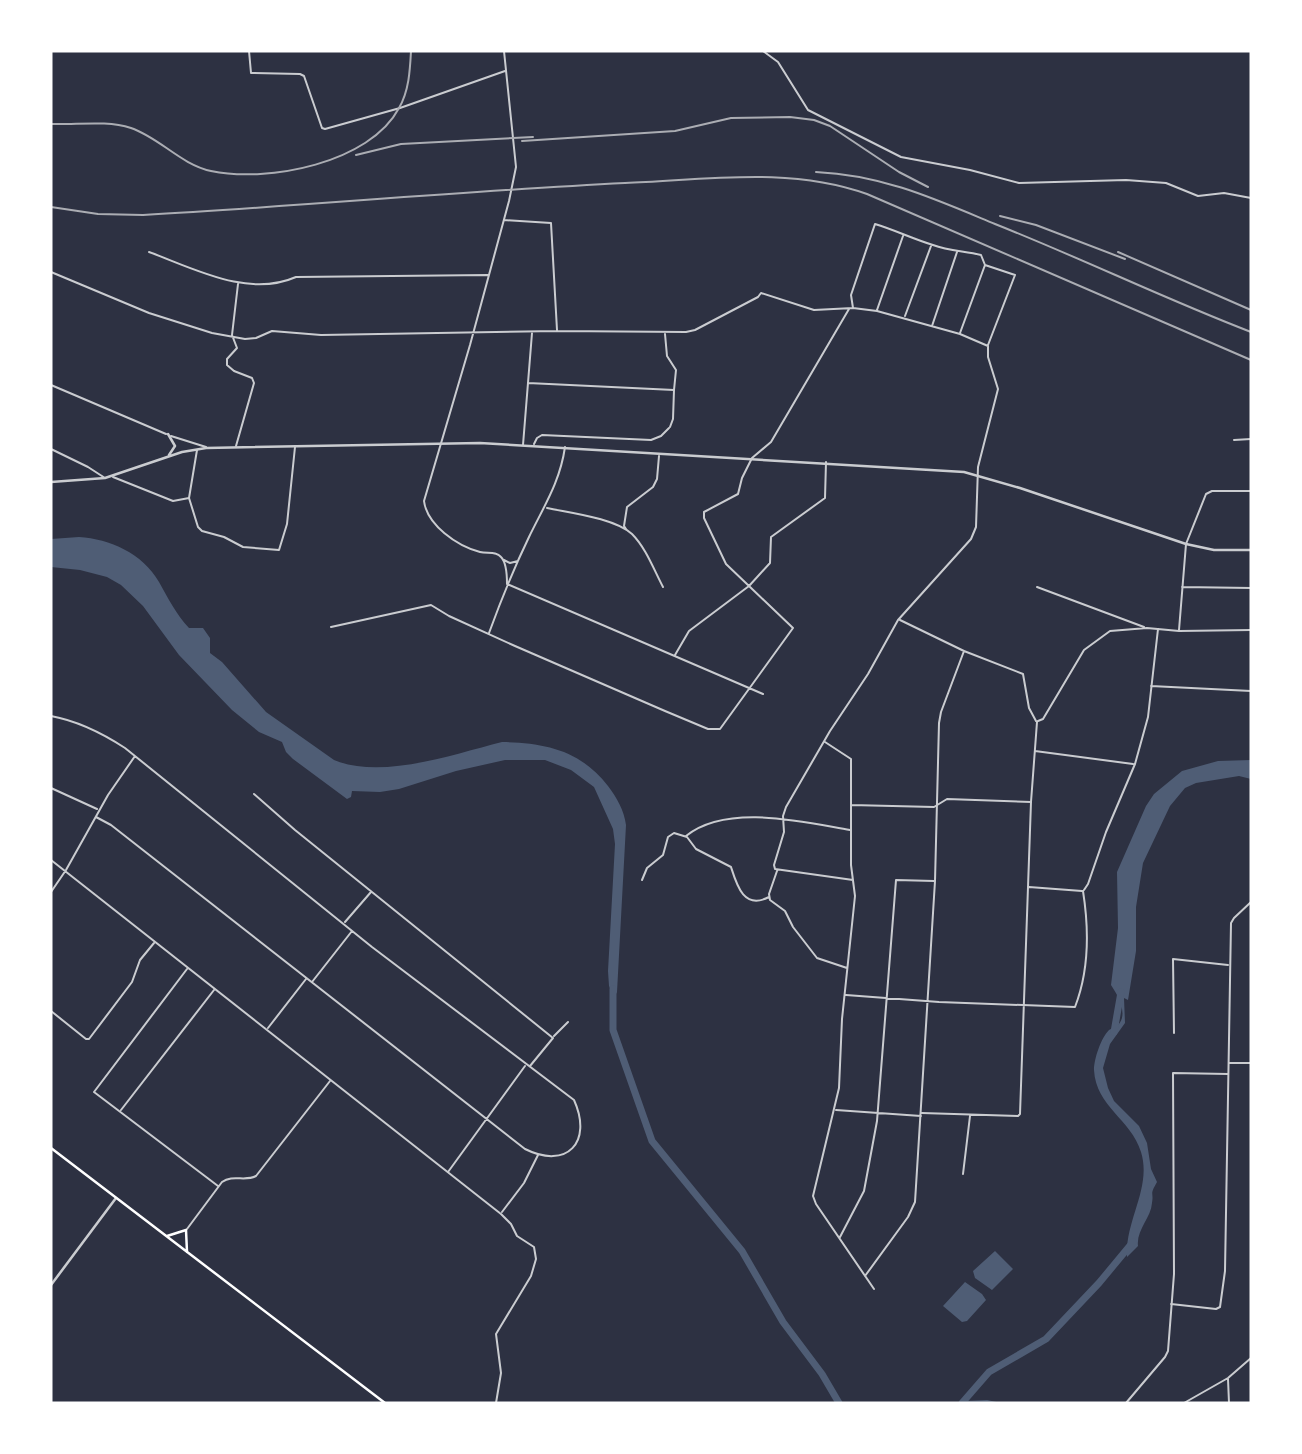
<svg xmlns="http://www.w3.org/2000/svg" width="1302" height="1454" font-family="'Exo 2',sans-serif">
<rect width="100%" height="100%" fill="#2d3142"/>
<!-- water -->
<path fill="#4f5d75" d="M79,537C110,539 142,553 159,582C168,598 176,614 189,628H203L210,638V653L222,662L266,712L334,760C382,780 454,754 502,742C546,743 580,750 608,786C617,798 624,810 626,825L617,992L614,998L609,986L608,971L615,844L613,829L594,787L571,770L545,760H505L456,771L399,789L380,792L352,791L351,797L347,799L293,759L286,752L282,742L259,732L232,710L179,655L143,606L121,585L107,577L80,570L51,567V539Z
M1251,760V779L1239,776L1196,783L1185,788L1170,806L1143,863L1136,907V951L1128,1000L1124,998L1125,1023L1110,1044L1103,1068L1108,1088L1114,1101L1139,1126L1147,1143L1151,1169L1157,1182C1149,1196 1154,1191 1152,1203C1151,1218 1136,1230 1138,1246L1127,1257C1125,1220 1152,1188 1141,1152C1131,1119 1096,1107 1094,1070C1094,1059 1101,1038 1109,1030C1112,1028 1116,1027 1118,1025C1129,1014 1117,994 1111,985L1118,928L1117,872L1146,806L1154,794L1182,771L1218,761Z
M995,1251L1013,1269L992,1290L975,1278L973,1271Z
M965,1282L982,1294L986,1300L967,1321L962,1322L943,1306Z"/>
<g fill="none" stroke-linecap="round" stroke-linejoin="round">
<!-- stream -->
<path stroke="#4f5d75" stroke-width="2" d="M964,1402L987,1401L996,1403"/>
<!-- river -->
<path stroke="#4f5d75" stroke-width="7" d="M613,989V1030L652,1141L742,1251L783,1322L822,1374L839,1403
M1114,1032L1121,992
M962,1403L989,1372L1046,1339L1099,1283L1133,1242"/>
<!-- pedestrian -->
<path stroke="#caccd0" stroke-width="2" d="M534,444L537,438L542,435L651,440L661,436L669,428"/>
<!-- minor -->
<path stroke="#caccd0" stroke-width="2" d="M249,51L251,73L300,74L304,76L322,128L325,129L400,108L505,71
M504,51L516,167L509,201L470,345L424,501C427,525 457,546 480,552C487,554 496,551 501,557C507,563 507,576 507,584L763,694
M763,51L778,62L808,110L901,157L970,170L1019,183L1126,180L1166,183L1198,196L1224,193L1251,198
M504,220L551,223L557,330
M149,252C195,269 248,298 296,277L488,275
M985,265L1015,275L988,345
M51,272L149,313L212,333L245,339L256,338L272,331L321,335L557,331L686,332L695,330L758,297L761,293L814,310L853,308L877,311L960,334L988,346V357L998,389L978,467L976,527L971,539L898,620L868,674L830,731L786,807L783,816L784,832L774,865L775,869L853,880
M853,308L851,295L875,224C895,230 913,239 933,245C949,251 965,251 981,255L985,265L960,333
M877,310L903,236
M905,316L931,246
M932,326L957,252
M528,383L674,390L676,370L667,356L665,334
M51,385L166,434
M670,427L673,419L674,390
M171,436L206,447
M1234,440L1251,439
M523,445L532,333
M236,446L254,383L252,378L234,371L227,365V359L237,348L232,335L238,284
M51,449L88,467L105,478
M197,450L189,498L198,527L202,531L224,537L243,547L279,550L287,524L295,447
M113,477L173,501L189,498
M547,508C570,513 614,518 632,534C646,548 654,570 663,587
M626,529L624,526L627,507L653,487L657,479L659,456
M504,560L510,563L518,561
M1037,587L1144,627
M1182,587L1251,588
M331,627L431,605L449,616L515,646L665,711L708,729H720L793,628L749,586L770,563L771,537L825,498L826,462
M1179,630L1186,544L1206,494L1212,491H1251
M489,633C501,600 514,568 529,537C544,506 560,482 565,447
M964,651L1023,674L1029,708L1036,721
M675,655L689,631L749,586L726,564L704,518V512L738,494L742,478L752,458L771,442L849,309
M1151,686L1251,691
M51,716C78,721 102,733 125,748L372,947L574,1100C593,1142 567,1170 525,1149L111,825L96,817
M1038,721L1043,719L1084,650L1110,631L1147,628L1179,631L1251,630
M825,742L851,759V805L934,807L947,799L1031,802
M1035,751L1133,764
M51,788L97,809
M254,794L295,830L553,1038L530,1066
M851,805V865L855,896L842,1019L839,1088L813,1196L816,1204L874,1289
M686,836C727,803 803,822 850,830
M51,860L501,1214L511,1224L517,1236L534,1247L536,1259L531,1276L496,1334L501,1373L496,1403
M777,871L769,894L770,900L785,911L793,927L817,958L847,968
M642,880L647,868L663,855L668,837L674,833L687,837L696,849L731,867C737,886 744,910 769,897
M1029,887L1082,891
M1084,890L1088,884L1106,832L1135,764L1148,717L1158,629
M51,892L66,870L108,795L135,756
M345,922L371,892
M187,969L94,1092L218,1186
M312,982L352,931
M846,995L939,1002L1075,1007C1089,971 1089,929 1083,891
M51,1011L86,1039H89L132,982L140,960L154,943
M268,1028L306,979
M1174,1033L1173,959L1228,965
M554,1036L568,1022
M1229,1063H1251
M121,1110L214,990
M836,1110L921,1116
M922,1113L1018,1116L1020,1114L1031,802L1037,722
M448,1172L525,1066
M963,1174L970,1116
M502,1212L524,1183L538,1155
M187,1229L222,1182C233,1174 245,1182 256,1176L330,1081
M840,1237L864,1191L877,1121L896,880L934,881
M865,1276L908,1217L915,1202L935,881L939,723L941,712L964,651L900,620
M1171,1304L1216,1309L1220,1307L1225,1271L1231,923L1234,918L1251,902
M1228,1379L1229,1403
M1126,1403L1165,1357L1168,1351L1174,1274L1173,1073L1228,1074
M1184,1403L1228,1378L1251,1358"/>
<!-- tertiary -->
<path stroke="#caccd0" stroke-width="2.5" d="M168,434L175,446L169,455
M51,482L105,478L182,452L206,448L480,443L964,472L1020,488L1186,544L1214,550H1251
M51,1285L116,1198"/>
<!-- primary -->
<path stroke="#fff" stroke-width="2.5" d="M51,1148L385,1403
M167,1236L186,1230L187,1252"/>
<!-- rail -->
<path stroke="#abadb3" stroke-width="2" d="M51,124C77,125 106,120 131,128C160,138 180,164 211,171C268,183 370,163 399,108C409,91 410,70 411,51
M522,141L675,131L731,118L790,117L814,120L830,126L899,172L928,187
M356,155L401,144L533,137
M816,172C883,175 935,199 995,224C1081,258 1165,299 1251,332
M51,207L98,214L143,215C303,206 464,191 625,183C705,180 789,166 867,194L1251,360
M1000,216L1036,225L1125,259
M1118,252L1251,310"/>
</g>
<!-- border -->
<rect width="1302" height="1454" fill="none" stroke="#ffffff" stroke-width="105"/>
</svg>
